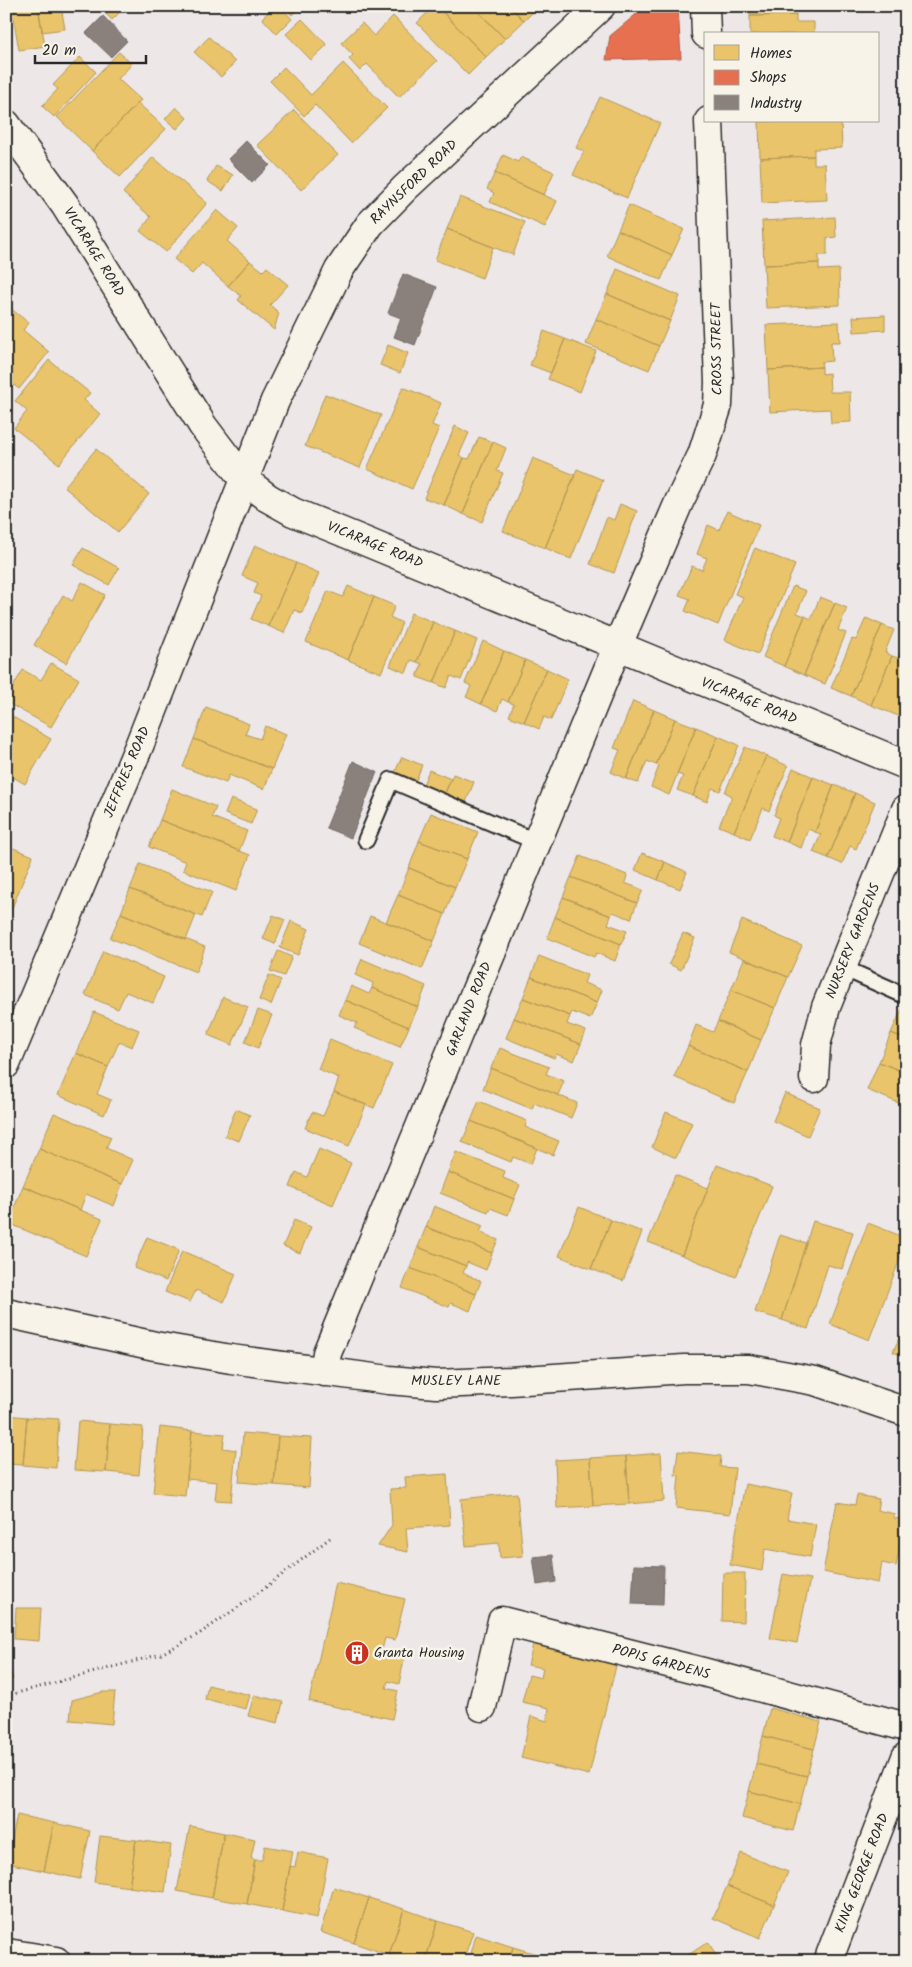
<svg xmlns="http://www.w3.org/2000/svg" width="912" height="1967" font-family="Kalam,sans-serif">
<rect width="100%" height="100%" fill="#ede7e8"/>
<filter id="ink" filterUnits="userSpaceOnUse"><feTurbulence type="fractalNoise" baseFrequency=".02" numOctaves="2"/><feDisplacementMap in="SourceGraphic" scale="10" xChannelSelector="R" yChannelSelector="G"/><feConvolveMatrix kernelMatrix="1 2 1 2 8 2 1 2 1" color-interpolation-filters="sRGB"/></filter>
<g filter="url(#ink)">
<!-- homes -->
<path fill="#e9c46a" stroke="#b09657" d="M6,6H38L45,46L19,50L13,16L6,17Z
M38,6H61L65,29L42,32Z
M98,6H126L112,20Z
M275,6H280L292,19L277,34L262,18Z
M283,6H301L292,15Z
M434,6H437L486,57L468,75L417,23Z
M437,6H463L467,10L473,6L505,39L486,57Z
M473,6H510L524,21L505,39Z
M510,6H539L524,21Z
M750,6H814V8H796V15L750,16Z
M796,15V22H814V34H750V16Z
M393,16L437,61L399,97L367,64L360,71L349,59L353,55L341,43L362,23L374,36Z
M302,19L327,45L311,60L286,34Z
M209,37L235,62L221,77L194,52Z
M119,52L132,64L118,79L141,100L92,151L57,117Z
M80,57L96,72L54,117L42,106L58,89L53,85Z
M343,63L387,108L351,143L315,105L304,116L270,81L284,67L311,95Z
M600,97L660,123L627,198L573,175L584,151L576,148Z
M138,103L166,129L120,177L92,151Z
M176,107L187,118L177,129L165,119Z
M294,110L338,155L301,190L257,145Z
M759,121H841L842,148L814,149V156L760,158Z
M503,155L518,162L521,157L554,172L544,195L495,173Z
M814,156V164H825L827,200L762,203L760,158Z
M153,157L207,203L166,252L140,231L151,217L123,193Z
M216,166L233,175L223,191L207,181Z
M495,173L557,201L545,227L490,202L494,193L487,189Z
M460,197L525,222L513,255L447,229Z
M629,205L684,229L672,255L618,230Z
M217,210L238,228L227,241L250,261L228,286L202,263L192,274L174,259Z
M835,217L836,237L827,238V255H819V263L764,265L762,221Z
M447,229L493,247L482,278L435,260Z
M618,230L672,255L661,280L607,256Z
M250,261L263,271L267,267L288,285L270,305L279,313L274,330L238,300L241,296L228,286Z
M819,263V270L839,269L840,305L766,308L764,265Z
M617,269L680,296L670,321L607,294Z
M607,294L670,321L659,346L596,319Z
M10,308L29,323L23,330L49,352L19,389L6,379V313Z
M885,315V330L854,332L853,317Z
M596,319L659,346L649,370L586,344Z
M839,322L840,342H831L832,361L821,362L822,367L768,370L766,325Z
M544,331L565,339L551,373L530,365Z
M565,339L596,351L580,392L548,379Z
M388,345L408,353L400,373L380,365Z
M49,360L90,393L84,400L100,414L59,464L14,428L27,411L15,401Z
M822,367V374L829,373L830,392H850L851,422L831,423L830,409L770,412L768,370Z
M403,387L441,403L432,425L439,428L412,489L367,469Z
M325,394L381,415L360,468L305,446Z
M455,426L469,433L459,455L464,458L444,505L424,498Z
M479,437L493,442L463,514L444,505L464,458L469,459Z
M493,442L506,448L497,471L503,473L482,522L463,514Z
M96,449L149,494L118,532L64,487Z
M533,458L575,475L545,548L503,531Z
M577,469L603,480L571,559L545,548Z
M620,504L637,511L614,573L590,564L607,517L614,520Z
M727,511L759,525L718,625L685,611L690,599L679,595L692,566L702,570L707,558L697,554L708,525L719,530Z
M255,545L296,563L268,626L251,619L261,596L254,593L258,583L242,576Z
M83,548L119,568L109,585L73,565Z
M755,548L795,565L758,654L725,640L743,597L735,594Z
M296,563L319,573L302,613L294,610L284,633L268,626Z
M82,582L105,595L66,663L34,645L63,595L72,601Z
M348,586L374,597L348,660L306,642L328,591L343,597Z
M793,586L806,591L797,613L805,616L784,666L763,657Z
M374,597L395,606L390,617L402,623L381,673L348,660Z
M820,597L835,603L804,675L784,666L805,616L811,619Z
M835,603L847,608L838,630L846,633L825,684L804,675Z
M411,613L433,622L417,662L411,660L406,673L390,666Z
M866,618L882,625L851,696L831,688L852,639L856,640Z
M433,622L455,631L434,683L417,677L422,664L417,662Z
M882,625L894,630L885,652L892,656L871,705L851,696Z
M455,631L477,640L461,680L451,676L446,688L434,683Z
M906,640V719L871,705L892,656L898,658Z
M483,641L504,651L481,704L466,697L471,686L465,683Z
M504,651L525,660L508,702L502,699L497,711L481,704Z
M525,660L547,669L524,722L509,716L514,704L508,702Z
M51,663L79,679L51,727L6,702V698L23,670L41,680Z
M547,669L568,679L551,720L544,717L539,729L524,722Z
M633,701L654,710L626,779L611,772L620,750L614,748Z
M206,707L249,724L245,734L260,739L265,726L286,734L272,769L194,739Z
M654,710L675,719L656,765L647,761L638,783L626,779Z
M6,713L51,739L25,784L6,773Z
M675,719L696,727L669,795L651,787L659,766L656,765Z
M696,727L718,736L693,796L677,790L683,776L677,774Z
M718,736L739,745L720,791L712,788L707,802L693,796Z
M194,739L272,769L264,789L229,775L226,783L183,767Z
M745,747L766,756L734,832L719,826L732,796L725,792Z
M766,756L788,766L769,811L763,808L750,839L734,832Z
M402,757L422,765L416,780L395,772Z
M793,768L813,777L787,842L772,836L779,818L774,815Z
M429,770L451,779L445,793L423,785Z
M453,774L474,782L466,802L445,793Z
M813,777L834,785L815,832L808,829L801,848L787,842Z
M834,785L855,793L828,858L813,852L821,834L815,832Z
M172,789L216,807L212,817L247,831L239,851L160,820Z
M855,793L875,802L856,849L850,846L842,864L828,858Z
M231,799L257,809L251,824L225,814Z
M431,813L478,832L467,859L419,841Z
M160,820L250,855L236,891L183,870L186,862L149,847Z
M419,841L467,859L455,887L409,868Z
M6,845L33,856L10,913L6,912Z
M642,853L665,862L658,880L635,870Z
M580,856L627,875L625,883L643,890L637,903L571,877Z
M665,862L687,872L680,889L658,880Z
M140,864L212,892L202,917L130,889Z
M409,868L455,887L445,914L398,895Z
M571,877L637,903L631,919L613,912L611,916L563,897Z
M130,889L196,915L186,940L121,913Z
M398,895L445,914L434,941L386,922Z
M563,897L611,916L608,924L627,931L621,944L555,917Z
M121,913L205,947L196,972L110,938Z
M273,915L285,920L275,944L263,939Z
M370,916L434,941L422,969L359,943Z
M555,917L621,944L615,961L596,953L594,957L547,938Z
M742,920L802,946L788,977L729,952Z
M291,921L309,929L298,955L280,948Z
M683,933L695,938L681,970L669,964Z
M103,951L164,977L153,1003L126,992L118,1009L85,995Z
M278,951L292,957L284,976L270,971Z
M539,956L587,975L584,983L602,990L597,1003L531,977Z
M362,959L426,986L418,1007L372,988L373,983L355,975Z
M744,959L788,977L775,1008L731,990Z
M269,975L281,980L271,1005L259,1000Z
M531,977L597,1003L590,1019L572,1012L570,1016L523,998Z
M351,986L369,994L372,988L418,1007L409,1027L345,1000Z
M731,990L775,1008L761,1040L718,1021Z
M223,997L248,1007L232,1045L208,1035Z
M523,998L570,1016L567,1024L586,1031L581,1044L514,1018Z
M345,1000L409,1027L400,1047L354,1028L357,1023L339,1015Z
M904,1005L906,1006V1039L891,1033Z
M258,1010L272,1015L258,1048L245,1042Z
M94,1012L139,1030L132,1047L119,1042L108,1067L76,1053Z
M514,1018L581,1044L574,1061L556,1054L554,1058L506,1038Z
M718,1021L761,1040L748,1072L688,1046L696,1025L713,1032Z
M891,1033L906,1039V1073L879,1062Z
M330,1039L392,1065L374,1108L334,1092L339,1078L318,1069Z
M688,1046L748,1072L734,1103L674,1077Z
M500,1048L549,1067L546,1074L564,1081L558,1095L491,1068Z
M76,1053L108,1067L97,1094L111,1100L104,1115L58,1095Z
M879,1062L906,1073V1106L867,1090Z
M491,1068L577,1103L571,1118L534,1103L532,1109L483,1089Z
M334,1092L366,1105L349,1146L305,1128L312,1112L323,1116Z
M785,1093L820,1108L808,1136L773,1121Z
M479,1101L527,1121L525,1127L559,1141L553,1155L471,1121Z
M236,1109L250,1115L239,1141L225,1136Z
M666,1112L692,1123L676,1158L652,1147Z
M54,1113L111,1137L106,1148L133,1160L122,1184L39,1149Z
M471,1121L537,1148L531,1164L513,1157L511,1162L462,1142Z
M39,1149L122,1184L114,1206L86,1194L80,1210L23,1186Z
M319,1149L351,1163L333,1205L290,1187L296,1172L307,1177Z
M456,1152L505,1171L503,1178L520,1185L514,1199L448,1172Z
M717,1165L772,1186L736,1277L682,1255Z
M448,1172L514,1199L508,1215L490,1208L488,1212L440,1193Z
M675,1175L708,1188L682,1255L648,1242Z
M23,1186L102,1219L86,1256L8,1223Z
M434,1206L483,1226L480,1232L498,1240L492,1253L426,1227Z
M579,1207L611,1220L591,1269L559,1256Z
M294,1220L311,1227L300,1253L283,1246Z
M611,1220L642,1232L623,1281L591,1269Z
M813,1221L853,1232L842,1269L828,1265L808,1329L782,1320Z
M868,1223L906,1238V1243L869,1340L830,1324Z
M426,1227L492,1253L486,1270L467,1262L466,1266L418,1247Z
M780,1235L806,1243L782,1320L755,1312Z
M147,1237L179,1250L166,1281L134,1268Z
M418,1247L466,1266L463,1273L481,1281L476,1294L410,1268Z
M182,1251L236,1274L224,1302L196,1290L190,1302L165,1292Z
M410,1268L476,1294L470,1311L451,1303L449,1307L402,1288Z
M906,1322V1357L893,1352Z
M6,1415L27,1417L23,1465L6,1464Z
M27,1417L59,1419L56,1468L23,1465Z
M78,1421L110,1424L106,1472L74,1470Z
M110,1424L143,1427L139,1475L106,1472Z
M160,1427L192,1431L185,1496L153,1493Z
M192,1431L225,1434L223,1448L236,1450L231,1501L215,1500L217,1482L187,1479Z
M243,1433L278,1436L274,1485L239,1482Z
M278,1436L312,1438L309,1488L274,1485Z
M678,1451L721,1456L720,1467L735,1468L730,1514L676,1508L679,1476L675,1475Z
M661,1453L664,1501L629,1504L626,1456Z
M626,1456L629,1504L593,1506L590,1458Z
M590,1458L593,1506L557,1508L555,1460Z
M447,1474L450,1525L406,1528L408,1552L378,1546L392,1525L390,1489L406,1488L405,1477Z
M745,1484L792,1493L787,1519L816,1524L810,1557L765,1549L762,1571L730,1565Z
M517,1493L523,1556L500,1558L499,1543L466,1546L461,1499Z
M857,1495L879,1499L877,1510L895,1514L894,1518L905,1520L896,1566L882,1563L878,1583L823,1572L837,1502L855,1505Z
M723,1573H745L744,1622L722,1621Z
M783,1574L810,1579L797,1643L770,1638Z
M336,1583L405,1599L395,1640L385,1638L382,1650L405,1655L399,1684L388,1681L386,1688L398,1691L392,1719L309,1701Z
M16,1608H41L39,1641L14,1639Z
M534,1641L617,1662L589,1775L521,1758L531,1716L547,1721L549,1708L522,1702L529,1675L541,1678L543,1668L528,1665Z
M6,1659L13,1679L6,1681Z
M208,1685L250,1695L246,1709L205,1699Z
M103,1692H115L112,1724L70,1720L72,1700Z
M254,1695L283,1702L278,1723L248,1716Z
M770,1708L821,1722L814,1749L763,1736Z
M763,1736L814,1749L807,1776L756,1764Z
M756,1764L807,1776L800,1804L749,1791Z
M749,1791L800,1804L793,1831L742,1818Z
M17,1815L54,1823L44,1871L7,1863Z
M54,1823L90,1831L80,1879L44,1871Z
M190,1826L224,1833L212,1898L177,1891Z
M224,1833L255,1839L251,1858L255,1860L247,1904L212,1898Z
M100,1836L136,1840L129,1887L94,1882Z
M136,1840L171,1845L165,1892L129,1887Z
M265,1846L293,1851L282,1911L247,1904L255,1860H262Z
M298,1852L328,1858L317,1918L282,1911L290,1866L295,1867Z
M741,1853L788,1872L774,1905L727,1886Z
M727,1886L774,1905L760,1938L713,1918Z
M334,1887L369,1898L354,1943L320,1932Z
M369,1898L404,1909L389,1955L354,1943Z
M404,1909L438,1921L425,1961H408L389,1955Z
M438,1921L473,1932L463,1961H425Z
M476,1935L513,1947L509,1961H469Z
M708,1942L720,1961H679Z
M513,1947L550,1958L549,1961H509Z"/>
<!-- shops -->
<path fill="#e76f51" stroke="#af5b46" d="M646,6H678L681,58L606,60L610,36Z"/>
<!-- industry -->
<path fill="#8a817c" stroke="#6e6764" d="M103,16L127,41L111,57L86,33Z
M246,141L270,165L252,183L228,159Z
M403,274L437,287L415,345L394,337L401,318L388,313Z
M353,761L377,772L351,838L326,828Z
M553,1555L556,1582L537,1585L533,1557Z
M634,1565L664,1566L663,1605L632,1604Z"/>
<g fill="none" stroke-linecap="round" stroke-linejoin="round">
<defs>
<path id="service" d="M366,840L391,780L537,842
M841,967L906,996"/>
<path id="minor" d="M705,6L706,34
M6,124L65,205L203,426L244,480L268,498L293,512L340,531L906,765
M6,1064L139,746L275,401L339,270L370,224L405,188L601,6
M814,1078L816,1045L826,1007L906,809
M6,1313L155,1346L231,1359L389,1380L436,1384L511,1381L684,1369H749L815,1381L906,1412
M324,1372L327,1353L617,647L679,502L702,455L718,405L719,382L709,121
M482,1707L502,1621L703,1672L906,1727
M7,1953L56,1961
M828,1961L906,1757"/>
</defs>
<!-- service casing -->
<use href="#service" stroke="#2b2b2b" stroke-width="19"/>
<!-- minor casing -->
<use href="#minor" stroke="#2b2b2b" stroke-width="31"/>
<!-- path -->
<path stroke="#2b2b2b" stroke-width="3" stroke-dasharray="1 4" stroke-linecap="butt" d="M6,1696L161,1654L199,1634L253,1597L330,1538"/>
<!-- service -->
<use href="#service" stroke="#f7f3e8" stroke-width="15"/>
<!-- minor -->
<use href="#minor" stroke="#f7f3e8" stroke-width="28"/>
</g>
</g>
<!-- icons -->
<defs>
<symbol id="building-disc" viewBox="-11 -11 22 22"><circle r="9.5" fill="#c8321e" stroke="#f7f3e8"/><path d="M-4-6H4V6H1V3H-1V6H-4ZM-2.5-4.3h1.7v1.8h-1.7ZM.8-4.3h1.7v1.8H.8ZM-2.5-1h1.7V.8h-1.7ZM.8-1h1.7V.8H.8Z" fill="#fff"/></symbol>
</defs>
<g fill-rule="evenodd">
<use href="#building-disc" x="343" y="1639" width="28" height="28"/>
</g>
<g text-anchor="middle" dominant-baseline="central" stroke-width="5" stroke-linejoin="round" paint-order="stroke">
<!-- street labels -->
<g font-size="14" fill="#2b2b2b" stroke="#f7f3e8">
<text transform="translate(414 182) rotate(-44)">RAYNSFORD ROAD</text>
<text transform="translate(94 252) rotate(58)">VICARAGE ROAD</text>
<text transform="translate(717 349) rotate(-91)">CROSS STREET</text>
<text transform="translate(375 545) rotate(22)">VICARAGE ROAD</text>
<text transform="translate(749 701) rotate(22)">VICARAGE ROAD</text>
<text transform="translate(127 772) rotate(-67)">JEFFRIES ROAD</text>
<text transform="translate(853 941) rotate(-68)">NURSERY GARDENS</text>
<text transform="translate(469 1009) rotate(-68)">GARLAND ROAD</text>
<text x="456" y="1381">MUSLEY LANE</text>
<text transform="translate(661 1662) rotate(15)">POPIS GARDENS</text>
<text transform="translate(862 1873) rotate(-69)">KING GEORGE ROAD</text>
</g>
<!-- poi labels -->
<g font-size="14" fill="#2b2b2b" stroke="#f7f3e8" text-anchor="start">
<text x="374" y="1653">Granta Housing</text>
</g>
</g>
<!-- margin -->
<rect width="912" height="1967" fill="none" stroke="#f7f3e8" stroke-width="25"/>
<rect x="12" y="12" width="887" height="1942" fill="none" stroke="#2b2b2b" stroke-width="2" filter="url(#ink)"/>
<!-- legend -->
<rect x="704" y="32" width="175" height="90" fill="#f7f3e8" stroke="#a5a39c"/>
<rect x="714" y="45" width="25" height="15" fill="#e9c46a" stroke="#a5a39c"/>
<text x="750" y="58" font-size="15" fill="#2b2b2b">Homes</text>
<rect x="714" y="70" width="25" height="15" fill="#e76f51" stroke="#a5a39c"/>
<text x="750" y="82" font-size="15" fill="#2b2b2b">Shops</text>
<rect x="714" y="95" width="25" height="15" fill="#8a817c" stroke="#a5a39c"/>
<text x="750" y="108" font-size="15" fill="#2b2b2b">Industry</text>
<!-- scale -->
<path d="M35 55v8h111v-8" fill="none" stroke="#2b2b2b" stroke-width="2.5"/>
<text x="42" y="55" font-size="15" fill="#2b2b2b" stroke="#f7f3e8" stroke-width="4" paint-order="stroke">20 m</text>
</svg>
